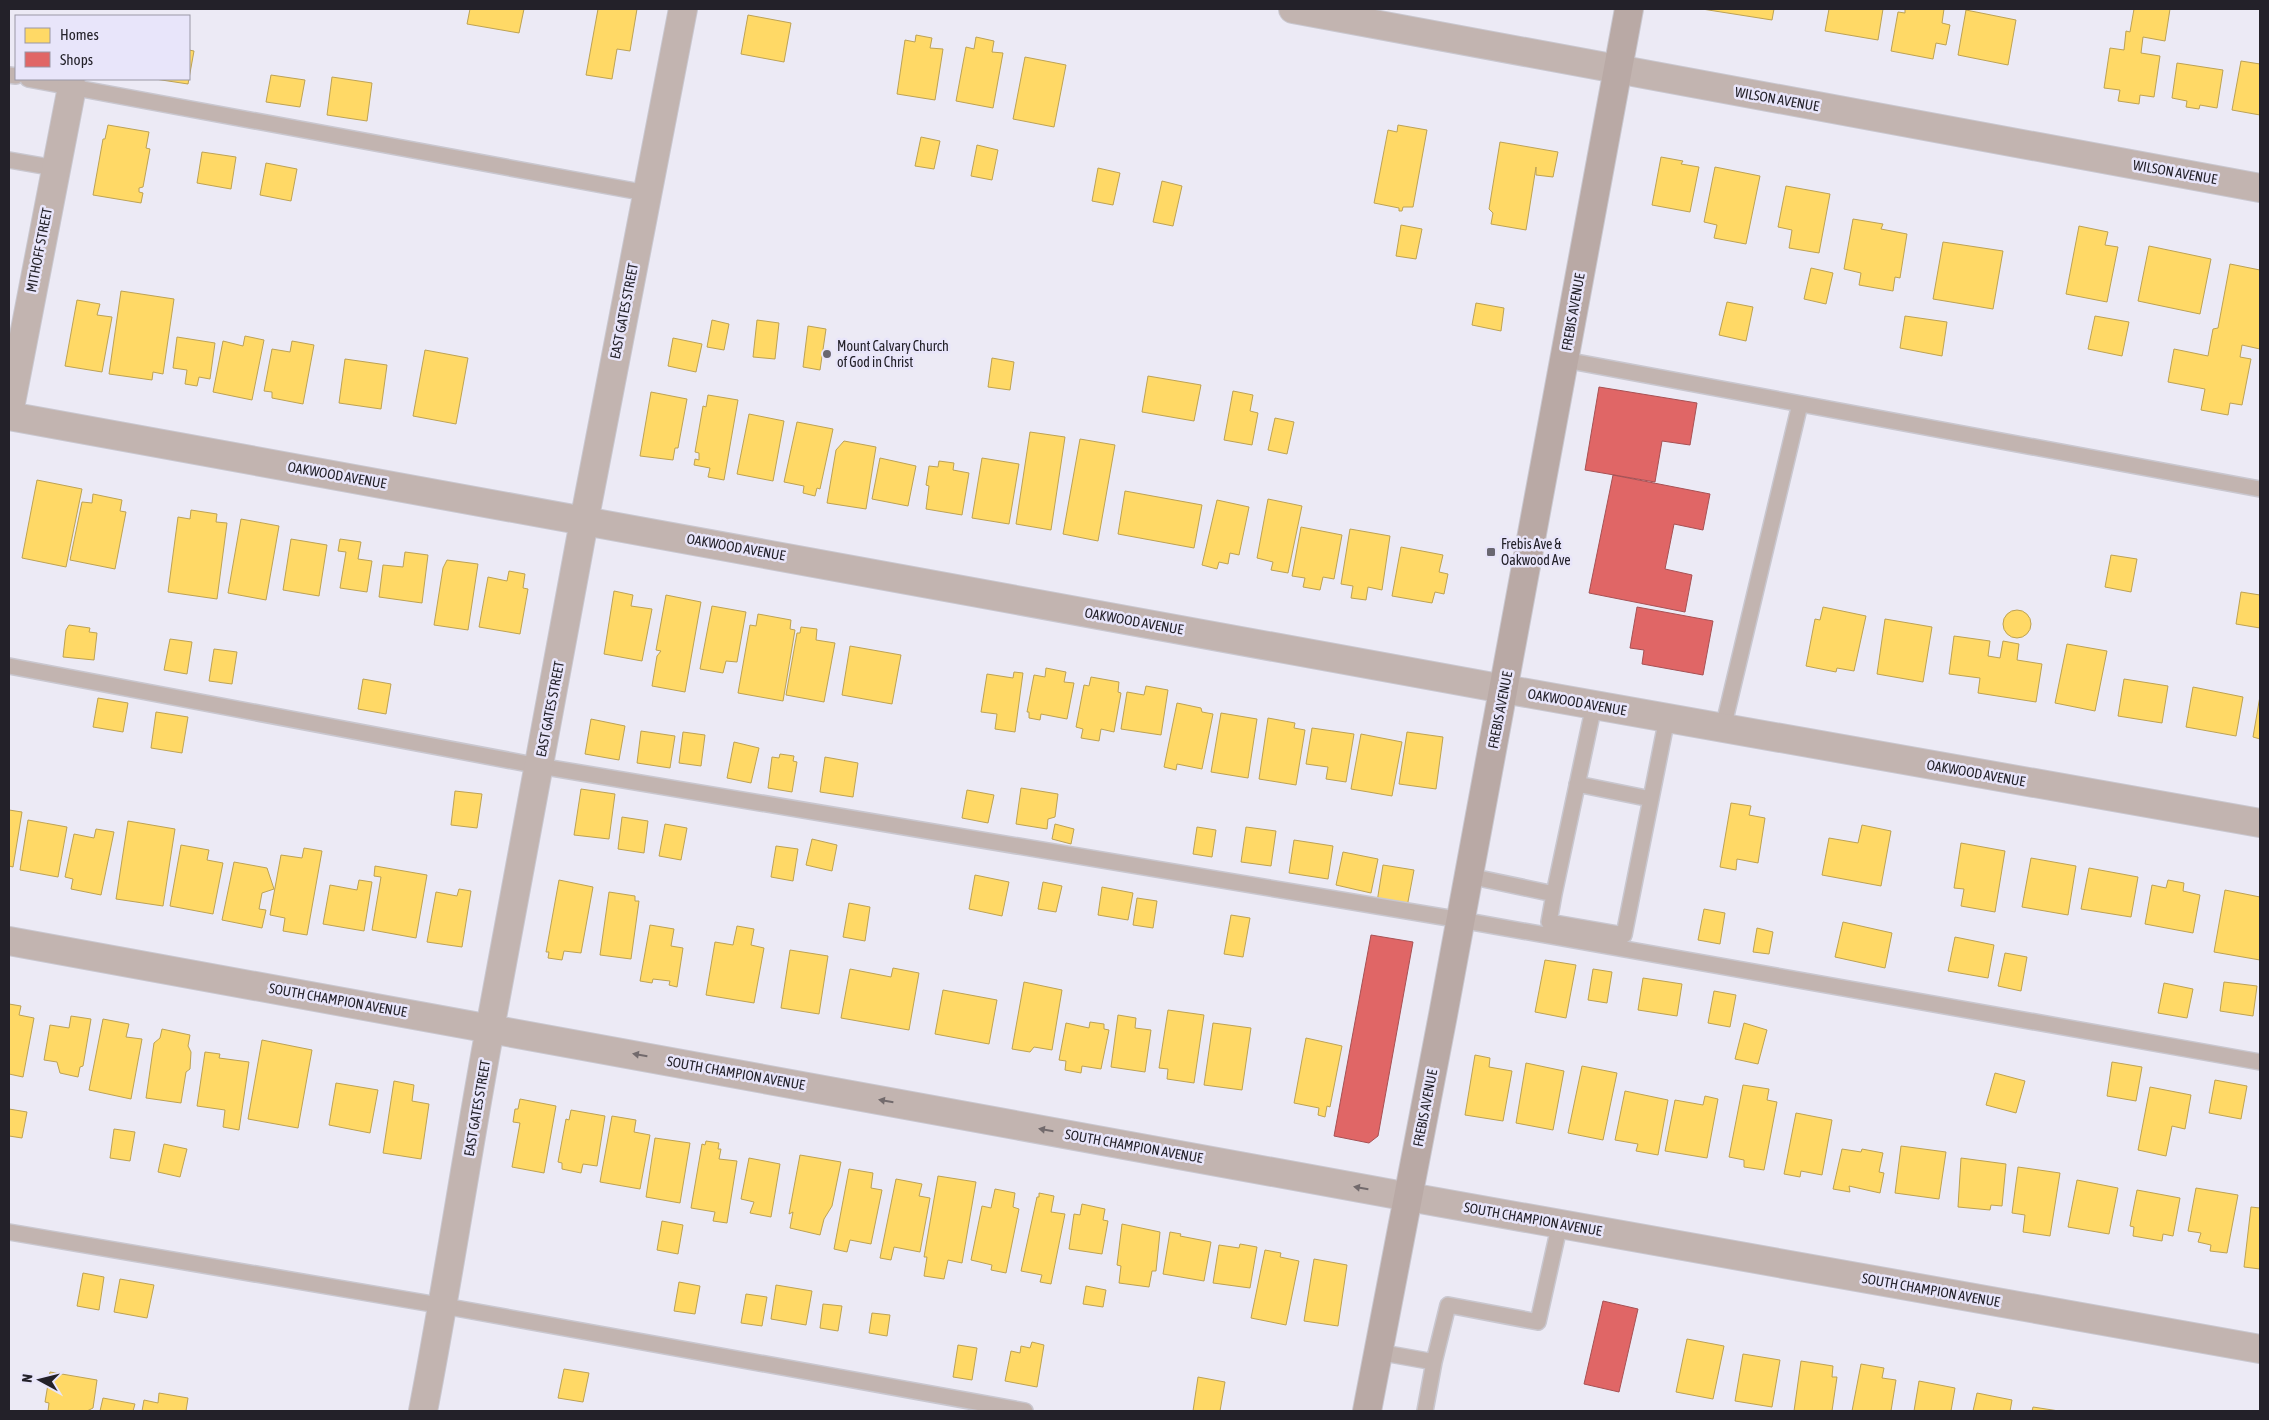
<svg xmlns="http://www.w3.org/2000/svg" width="2269" height="1420" font-family="'Asap Condensed',sans-serif">
<rect width="100%" height="100%" fill="#eceaf5"/>
<!-- homes -->
<path fill="#ffd966" stroke="#bda254" d="M470,9H524L519,33L467,24Z
M598,9H637L630,51L617,49L612,79L586,75Z
M1702,9H1774L1772,20Z
M1829,9H1883L1878,40L1825,31Z
M1905,9H1944L1942,23L1950,25L1946,45L1936,43L1933,59L1891,51L1898,12L1905,13Z
M2134,9H2170L2165,41L2143,37L2141,53L2160,56L2154,97L2140,95L2139,104L2118,101L2120,90L2104,88L2110,48L2124,50L2126,31L2130,32Z
M1966,10L2016,20L2008,65L1958,55Z
M748,15L791,23L784,62L741,54Z
M916,35L932,38L930,48L943,49L935,100L897,94L905,40L915,42Z
M976,37L994,41L992,52L1003,53L993,108L956,101L966,47L974,49Z
M189,50L194,51L188,84L155,79H189Z
M1025,57L1066,65L1054,127L1013,119Z
M2241,61L2260,64V115L2232,110Z
M2177,63L2223,70L2217,108L2200,105L2199,109L2186,107L2187,101L2172,98Z
M271,75L305,80L300,107L266,102Z
M332,77L372,83L367,121L327,115Z
M108,125L149,132L146,148L150,149L143,187L139,188V192L143,193L141,203L93,195L103,139H105Z
M1398,125L1427,130L1413,207H1403L1402,211H1399V208L1374,203L1388,130L1397,132Z
M921,137L940,141L934,169L915,166Z
M1500,142L1558,152L1553,177L1536,175V167L1526,230L1491,224L1493,213L1489,209Z
M977,145L998,150L992,180L971,176Z
M202,152L236,157L231,189L197,183Z
M1661,157L1683,161L1681,164L1699,167L1690,212L1652,205Z
M266,163L297,169L291,201L260,195Z
M1715,167L1760,176L1746,244L1714,238L1717,225L1704,222Z
M1098,168L1120,173L1113,205L1092,201Z
M1162,181L1182,186L1173,226L1153,222Z
M1786,186L1830,194L1819,253L1789,248L1792,230L1778,227Z
M1853,219L1883,224L1881,229L1907,234L1900,278L1895,277L1893,291L1859,285L1861,273L1844,269Z
M1401,225L1422,229L1416,259L1396,256Z
M2079,226L2108,232L2105,245L2118,247L2107,302L2066,294Z
M1943,242L2003,251L1993,309L1933,299Z
M2149,246L2211,259L2200,314L2138,301Z
M2230,264L2260,270V349L2242,345L2240,357L2251,359L2242,405L2230,403L2228,415L2201,410L2205,389L2168,382L2174,349L2208,356L2213,329L2218,328Z
M1811,268L1833,273L1826,304L1804,299Z
M121,291L174,299L163,374L153,372L152,380L109,374Z
M77,300L100,304L97,315L112,317L102,372L65,366Z
M1727,302L1753,307L1746,341L1719,335Z
M1476,303L1504,308L1501,331L1472,325Z
M1905,316L1947,322L1942,356L1900,348Z
M2095,316L2129,322L2122,356L2088,349Z
M712,320L729,324L724,350L707,347Z
M757,320L779,323L775,359L753,357Z
M808,326L826,329L820,370L803,367Z
M245,336L264,340L252,400L213,392L223,341L243,346Z
M177,337L215,343L210,379L199,377L197,386L185,384L187,370L173,368Z
M673,338L702,344L696,372L668,366Z
M292,341L314,345L303,404L272,398V392L264,391L272,349L290,352Z
M425,350L468,358L456,424L413,416Z
M992,358L1014,362L1010,390L988,387Z
M345,359L387,365L381,409L339,403Z
M1148,376L1201,385L1194,421L1142,412Z
M1233,391L1253,395L1250,411L1258,413L1252,445L1224,440Z
M651,392L687,399L678,448H675L673,460L640,456Z
M708,395L738,400L724,480L708,477L710,468L694,465L695,459L699,460V453L695,452L703,406L706,407Z
M749,414L784,421L773,481L737,474Z
M1275,418L1294,422L1287,454L1268,450Z
M797,422L833,429L820,489L817,488L815,496L803,493L804,486L784,482Z
M1030,432L1065,437L1051,530L1016,524Z
M1080,439L1115,445L1098,541L1063,534Z
M844,441L876,447L866,509L827,503L836,450Z
M880,458L916,466L908,506L872,499Z
M982,458L1019,464L1009,524L972,518Z
M939,461L954,463L953,470L969,473L962,515L926,509L929,486L926,485L929,466L938,467Z
M37,480L82,489L66,567L22,558Z
M1125,491L1202,505L1194,548L1118,534Z
M93,494L122,500L120,511L126,512L115,569L70,560L82,502L92,503Z
M1268,499L1302,506L1288,573L1271,570L1273,562L1257,558Z
M1217,500L1249,507L1239,555L1230,553L1228,564L1219,562L1217,569L1202,565Z
M191,510L217,514L216,522L227,523L217,599L168,592L178,517L190,519Z
M241,519L279,526L266,600L228,593Z
M1301,527L1342,535L1334,579L1323,577L1320,590L1303,587L1305,578L1292,576Z
M1350,529L1390,536L1382,590L1368,587L1366,600L1351,598L1353,586L1341,584Z
M291,539L327,545L319,596L283,590Z
M340,539L361,542L358,559L372,561L367,592L340,588L346,552L338,551Z
M1401,547L1443,555L1439,572L1448,574L1444,594L1435,592L1432,603L1392,596Z
M405,552L428,555L422,603L379,597L383,565L403,567Z
M2111,555L2137,559L2131,592L2105,587Z
M447,560L478,564L468,630L434,625L443,568Z
M509,571L525,574L523,588L528,589L520,634L479,627L488,577L507,581Z
M614,591L633,595L631,606L652,609L642,661L604,654Z
M2241,592L2260,595V628L2236,624Z
M666,595L701,602L685,692L652,686L657,656L661,651L656,650Z
M712,606L746,612L737,662L726,661L723,673L700,669Z
M1823,607L1866,616L1854,671L1837,668L1836,672L1806,666L1815,619L1820,620Z
M2003 624a14 14 0 1 1 28 0a14 14 0 1 1-28 0Z
M758,614L791,620L790,629L795,630L783,701L738,693L750,625L756,626Z
M1885,619L1932,627L1923,682L1877,674Z
M69,625L90,628L89,632L97,633L94,660L63,657L66,630Z
M801,627L817,629L816,640L835,643L824,702L786,695L797,633H800Z
M1954,636L1990,641L1988,656L2000,658L2003,641L2019,644L2017,660L2042,664L2036,702L1978,693L1980,678L1949,674Z
M170,639L192,642L187,674L164,670Z
M2067,644L2107,651L2095,711L2055,703Z
M850,646L901,655L892,704L842,695Z
M214,649L237,652L232,684L209,681Z
M1046,668L1066,672L1064,682L1074,683L1067,719L1041,714L1040,720L1029,718V712H1027L1034,675L1045,677Z
M1014,672L1023,673L1015,732L995,729L997,714L981,712L987,674L1013,678Z
M1091,677L1119,682L1118,692L1121,693L1114,732L1101,729L1099,741L1081,738L1083,729L1076,727L1084,685L1089,686Z
M363,679L391,684L386,714L358,709Z
M2124,679L2168,686L2162,723L2118,716Z
M1146,686L1168,690L1161,735L1121,729L1127,692L1144,695Z
M2193,687L2243,697L2236,736L2186,727Z
M2260,696V739L2253,737Z
M98,698L128,703L123,732L93,727Z
M1177,703L1201,708L1202,712L1213,714L1202,769L1177,764L1176,770L1164,767Z
M156,712L188,717L182,753L151,748Z
M1221,713L1257,719L1248,778L1211,772Z
M1268,718L1295,723L1294,728L1305,730L1296,785L1259,779Z
M591,719L625,726L619,760L585,754Z
M1312,728L1354,734L1346,782L1326,779L1328,767L1306,764Z
M641,731L675,736L670,768L637,763Z
M683,732L705,735L701,766L679,763Z
M1407,732L1443,737L1436,789L1399,784Z
M1361,734L1402,742L1392,796L1351,789Z
M734,742L759,748L751,783L727,778Z
M780,754L794,756L793,761L797,762L792,792L768,788L772,757L779,758Z
M825,757L858,763L853,797L820,792Z
M1021,788L1058,794L1055,817L1048,819L1047,829L1016,824Z
M581,789L615,794L609,839L574,835Z
M967,790L994,795L988,823L962,818Z
M455,791L482,794L477,828L451,825Z
M1731,803L1751,806L1749,815L1765,818L1758,863L1737,859L1736,870L1720,867Z
M9,810L22,812L13,867L9,866Z
M622,817L648,821L644,853L618,849Z
M28,820L67,827L58,877L20,870Z
M128,821L175,829L163,906L116,899Z
M665,824L687,828L681,860L659,856Z
M1055,824L1074,829L1071,844L1052,839Z
M1862,825L1891,831L1881,886L1822,875L1829,838L1858,843Z
M1197,827L1216,830L1212,857L1193,854Z
M1246,827L1276,831L1271,866L1241,862Z
M96,829L114,832L101,895L71,889L73,879L65,877L74,834L94,838Z
M812,839L837,845L832,871L806,865Z
M1294,840L1333,846L1328,879L1289,873Z
M1961,843L2005,851L1995,912L1961,906L1964,889L1954,888Z
M181,845L209,850L207,860L223,863L213,914L170,906Z
M776,846L798,849L793,881L771,877Z
M304,848L322,851L307,935L283,931L285,918L270,915L281,855L302,858Z
M1343,852L1378,859L1371,893L1336,885Z
M2031,858L2076,866L2068,915L2022,907Z
M234,862L267,868L274,889L262,893L259,909L266,910L262,928L222,920Z
M1383,865L1414,870L1407,907L1377,902Z
M375,866L427,875L416,938L372,930L381,877L374,876Z
M2089,868L2138,877L2131,917L2081,909Z
M975,875L1009,882L1002,916L969,909Z
M359,880L372,882L364,931L323,924L330,885L357,890Z
M559,880L593,887L581,953L564,951L562,960L548,958L549,952H546Z
M2168,880L2184,883L2183,891L2200,895L2193,933L2145,924L2152,885L2166,888Z
M1043,882L1062,886L1056,912L1038,909Z
M1102,887L1133,893L1128,920L1098,915Z
M459,889L471,891L462,947L427,942L436,892L457,896Z
M2225,890L2260,897V960L2214,952Z
M609,892L635,896V901H639L631,959L600,955Z
M1137,898L1157,901L1153,928L1133,925Z
M849,903L870,907L865,941L843,937Z
M1704,909L1725,913L1720,944L1698,940Z
M1231,915L1250,918L1243,957L1224,954Z
M1843,922L1892,933L1885,968L1835,957Z
M650,925L674,929L671,946L683,948L677,987L669,985L670,981L653,979L652,983L640,981Z
M737,926L754,929L751,945L764,948L754,1003L706,995L715,942L733,945Z
M1757,928L1773,932L1769,954L1753,952Z
M1955,937L1994,945L1988,978L1948,971Z
M790,950L828,956L819,1014L781,1008Z
M2005,953L2027,957L2021,991L1998,986Z
M1545,960L1576,965L1566,1018L1535,1012Z
M893,968L919,973L909,1030L841,1018L850,969L891,977Z
M1593,969L1612,972L1607,1003L1588,1000Z
M1643,978L1682,984L1677,1016L1638,1010Z
M1024,982L1062,990L1052,1050L1034,1047L1030,1052L1012,1049Z
M2224,982L2257,986L2253,1016L2220,1011Z
M2164,983L2193,989L2187,1018L2158,1013Z
M943,990L997,1000L989,1044L935,1034Z
M1714,991L1736,995L1730,1027L1708,1023Z
M9,1004L21,1006L19,1015L34,1018L23,1077L9,1074Z
M1168,1010L1204,1015L1194,1083L1167,1079L1168,1069L1159,1068Z
M1118,1015L1136,1018L1135,1028L1151,1030L1145,1072L1111,1067Z
M71,1016L91,1019L83,1066L80,1067L78,1077L60,1073L57,1062L44,1060L50,1025L69,1028Z
M103,1019L129,1024L126,1037L142,1039L131,1099L89,1090Z
M1090,1022L1104,1024V1029L1109,1030L1101,1069L1082,1066L1081,1073L1065,1070L1066,1061L1059,1060L1066,1023L1089,1028Z
M1213,1023L1251,1028L1242,1090L1204,1085Z
M1744,1023L1767,1030L1758,1064L1735,1059Z
M162,1029L190,1035L188,1046L191,1052L190,1069L186,1072L181,1103L146,1098L154,1043L160,1038Z
M1306,1038L1342,1046L1330,1107L1327,1106L1325,1117L1318,1115L1319,1108L1294,1103Z
M262,1040L312,1050L298,1128L248,1119Z
M205,1052L220,1054L219,1058L249,1062L239,1130L223,1127L225,1110L197,1106Z
M1475,1055L1490,1058L1489,1067L1512,1071L1503,1121L1465,1115Z
M2112,1062L2142,1067L2136,1101L2107,1096Z
M1526,1063L1564,1071L1553,1130L1516,1123Z
M1582,1066L1617,1073L1603,1140L1568,1133Z
M1995,1073L2025,1081L2016,1113L1986,1105Z
M2215,1080L2247,1086L2241,1119L2209,1113Z
M394,1081L414,1085L412,1101L429,1104L421,1159L383,1153Z
M336,1083L378,1090L370,1133L329,1125Z
M1743,1085L1769,1089L1767,1100L1777,1102L1764,1170L1744,1167V1160L1729,1157Z
M2150,1087L2191,1095L2185,1129L2172,1126L2166,1156L2138,1150Z
M1625,1091L1668,1100L1658,1155L1636,1151L1638,1144L1615,1140Z
M1705,1096L1718,1099L1707,1158L1665,1151L1675,1100L1703,1105Z
M520,1099L556,1106L544,1173L512,1167L520,1123L513,1122L515,1109H518Z
M9,1109L27,1112L22,1138L9,1136Z
M571,1110L605,1116L597,1166L583,1164L581,1173L562,1169V1163L558,1162L566,1119L569,1120Z
M1796,1113L1832,1120L1822,1175L1801,1171L1800,1177L1784,1174Z
M612,1116L636,1120L634,1132L650,1135L640,1189L600,1182Z
M114,1129L135,1132L130,1161L110,1158Z
M655,1138L690,1143L680,1203L646,1197Z
M706,1141L719,1143L718,1149H721L719,1159L737,1161L727,1223L713,1221L715,1212L691,1208L702,1144L705,1145Z
M164,1144L187,1149L180,1177L158,1172Z
M1901,1146L1946,1152L1939,1199L1895,1193Z
M1842,1149L1861,1152L1862,1149L1883,1153L1879,1172L1884,1173L1880,1193L1849,1186L1850,1192L1833,1189Z
M800,1155L841,1162L832,1206L824,1219L820,1235L790,1228L793,1212L789,1214Z
M749,1158L780,1164L771,1217L750,1213L754,1202L741,1199Z
M1961,1158L2006,1164L2002,1206L1991,1205L1990,1210L1958,1207Z
M2018,1167L2060,1173L2050,1236L2023,1232L2025,1215L2012,1213Z
M849,1169L873,1173L871,1188L882,1190L871,1244L850,1240L847,1252L834,1249Z
M938,1176L976,1182L962,1263L948,1260L944,1279L924,1276L927,1257H924Z
M896,1179L922,1184L919,1196L930,1198L920,1252L894,1247L891,1260L880,1258Z
M2077,1180L2118,1188L2109,1234L2068,1227Z
M2196,1188L2238,1195L2227,1253L2210,1251L2211,1245L2198,1242L2201,1233L2188,1231Z
M995,1189L1015,1193L1013,1207L1019,1209L1006,1273L991,1270L992,1265L971,1260L982,1206L991,1208Z
M2137,1190L2180,1198L2173,1236L2163,1234L2162,1241L2133,1236L2134,1227L2130,1226Z
M1039,1193L1054,1196L1051,1212L1065,1214L1051,1284L1040,1282L1042,1275L1021,1271L1037,1197H1039Z
M1082,1204L1105,1209L1103,1220L1108,1221L1102,1254L1069,1249L1074,1214L1080,1215Z
M2251,1207L2260,1208V1269L2244,1267Z
M662,1221L683,1225L678,1254L657,1250Z
M1122,1224L1160,1232L1156,1271H1152L1149,1287L1119,1283L1121,1266L1117,1265Z
M1170,1232L1181,1234L1180,1236L1211,1242L1204,1281L1163,1274Z
M1240,1244L1257,1247L1250,1288L1213,1283L1219,1245L1239,1248Z
M1265,1250L1281,1253L1280,1257L1299,1261L1286,1325L1251,1318Z
M1314,1259L1347,1265L1338,1326L1304,1321Z
M83,1273L104,1277L99,1310L77,1306Z
M120,1279L154,1285L147,1318L114,1312Z
M679,1282L700,1286L695,1314L674,1311Z
M776,1285L812,1291L806,1325L771,1319Z
M1086,1286L1106,1290L1103,1307L1083,1304Z
M746,1294L767,1297L762,1326L741,1323Z
M823,1304L842,1306L838,1331L820,1328Z
M872,1313L890,1315L887,1336L869,1333Z
M1687,1339L1724,1346L1713,1399L1676,1392Z
M1032,1342L1044,1345L1037,1387L1005,1381L1011,1351L1020,1353L1021,1346L1030,1348Z
M958,1345L977,1348L972,1380L953,1377Z
M1743,1354L1780,1360L1772,1407L1735,1401Z
M1801,1361L1833,1366L1832,1377H1837L1832,1411H1794Z
M1861,1364L1884,1368L1882,1378L1896,1380L1891,1411H1852Z
M564,1369L589,1373L583,1402L558,1398Z
M50,1372L97,1380L93,1408L87,1411H48L49,1403L45,1402Z
M1198,1377L1225,1382L1220,1411H1193Z
M1919,1381L1955,1388L1951,1411H1914Z
M159,1393L188,1398L186,1411H142L144,1400L158,1403Z
M1977,1393L2012,1400L2010,1411H1973Z
M103,1398L135,1404L133,1411H100Z
M2033,1407L2059,1411H2032Z"/>
<!-- shops -->
<path fill="#e06666" stroke="#a75154" d="M1599,387L1697,403L1690,445L1662,441L1655,482L1585,470Z
M1613,475L1710,494L1703,530L1674,524L1665,569L1692,575L1685,612L1589,593Z
M1637,607L1713,621L1703,675L1642,664L1644,650L1630,648Z
M1371,935L1413,942L1378,1136L1369,1143L1334,1136Z
M1603,1301L1638,1309L1619,1392L1584,1384Z"/>
<g fill="none" stroke-linecap="round" stroke-linejoin="round">
<defs>
<path id="service" d="M9,75L16,76
M28,79L646,193
M9,160L55,168
M1565,360L2260,489
M9,666L539,766L1461,920L2260,1062
M1723,728L1800,404
M1577,784L1651,799
M1469,876L1554,894L1549,922L1624,935L1667,718
M1554,894L1594,705
M9,1232L444,1306L1025,1411
M1378,1352L1434,1362L1425,1411
M1434,1362L1448,1305L1538,1322L1560,1223"/>
<path id="minor" d="M1293,9L2260,188
M9,413L72,87
M9,416L1504,689L2260,823
M9,941L1409,1197L2260,1349
M423,1411C448,1282 467,1152 491,1023C553,685 616,346 683,9"/>
<path id="secondary" d="M1367,1411L1443,1015L1629,9"/>
</defs>
<!-- service casing -->
<use href="#service" stroke="#c9c7cf" stroke-width="18"/>
<!-- minor casing -->
<use href="#minor" stroke="#c9c7cf" stroke-width="30"/>
<!-- secondary casing -->
<use href="#secondary" stroke="#c9c7cf" stroke-width="30"/>
<!-- service -->
<use href="#service" stroke="#c2b4b0" stroke-width="15"/>
<!-- minor -->
<use href="#minor" stroke="#c2b4b0" stroke-width="28"/>
<!-- secondary -->
<use href="#secondary" stroke="#b9a9a5" stroke-width="28"/>
</g>
<!-- one-way arrows -->
<defs><path id="oneway-solid" d="M-6-.8H1V-3.2L6.5 0L1 3.2V.8H-6Z" transform="scale(1.25)"/></defs>
<g fill="#726a6c">
<use href="#oneway-solid" transform="translate(640 1055) rotate(-170)"/>
<use href="#oneway-solid" transform="translate(886 1101) rotate(-170)"/>
<use href="#oneway-solid" transform="translate(1046 1130) rotate(-170)"/>
<use href="#oneway-solid" transform="translate(1361 1188) rotate(-170)"/>
</g>
<!-- markers -->
<g fill="#696770" stroke="#e8e5fa" stroke-width="2">
<circle cx="827" cy="354" r="5"/>
<rect x="1486" y="547" width="10" height="10" rx="2.5"/>
</g>
<g text-anchor="middle" dominant-baseline="central" stroke-width="5" stroke-linejoin="round" paint-order="stroke">
<!-- street labels -->
<g font-size="14" fill="#232129" stroke="#e8e5fa">
<text transform="translate(1777 99) rotate(10)">WILSON AVENUE</text>
<text transform="translate(2175 172) rotate(10)">WILSON AVENUE</text>
<text transform="translate(39 250) rotate(-79)">MITHOFF STREET</text>
<text transform="translate(624 311) rotate(-79)">EAST GATES STREET</text>
<text transform="translate(1573 312) rotate(-80)">FREBIS AVENUE</text>
<text transform="translate(337 475) rotate(10)">OAKWOOD AVENUE</text>
<text transform="translate(736 547) rotate(10)">OAKWOOD AVENUE</text>
<text transform="translate(1134 621) rotate(10)">OAKWOOD AVENUE</text>
<text transform="translate(1577 702) rotate(10)">OAKWOOD AVENUE</text>
<text transform="translate(550 709) rotate(-79)">EAST GATES STREET</text>
<text transform="translate(1500 710) rotate(-79)">FREBIS AVENUE</text>
<text transform="translate(1976 773) rotate(10)">OAKWOOD AVENUE</text>
<text transform="translate(338 1000) rotate(10)">SOUTH CHAMPION AVENUE</text>
<text transform="translate(736 1073) rotate(10)">SOUTH CHAMPION AVENUE</text>
<text transform="translate(477 1108) rotate(-80)">EAST GATES STREET</text>
<text transform="translate(1425 1108) rotate(-79)">FREBIS AVENUE</text>
<text transform="translate(1134 1146) rotate(10)">SOUTH CHAMPION AVENUE</text>
<text transform="translate(1533 1219) rotate(10)">SOUTH CHAMPION AVENUE</text>
<text transform="translate(1931 1290) rotate(10)">SOUTH CHAMPION AVENUE</text>
</g>
<!-- poi labels -->
<g font-size="14" fill="#232129" stroke="#e8e5fa" text-anchor="start">
<text x="837" y="346">Mount Calvary Church<tspan x="837" dy="16">of God in Christ</tspan></text>
<text x="1501" y="544">Frebis Ave &amp;<tspan x="1501" dy="16">Oakwood Ave</tspan></text>
</g>
</g>
<!-- border -->
<rect width="2269" height="1420" fill="none" stroke="#232129" stroke-width="20"/>
<!-- legend -->
<rect x="15" y="15" width="175" height="65" fill="#e8e5fa" stroke="#9997a6"/>
<rect x="25" y="28" width="25" height="15" fill="#ffd966" stroke="#9997a6"/>
<text x="60" y="40" font-size="15" fill="#232129">Homes</text>
<rect x="25" y="52" width="25" height="15" fill="#e06666" stroke="#9997a6"/>
<text x="60" y="65" font-size="15" fill="#232129">Shops</text>
<!-- north arrow -->
<g transform="translate(40 1380) rotate(277)" stroke="#e8e5fa" stroke-width="4" paint-order="stroke">
<path d="M0-4L9 19L0 12L-9 19Z" fill="#232129"/>
<text y="-8" font-size="14" font-weight="bold" text-anchor="middle" fill="#232129">N</text>
</g>
</svg>
